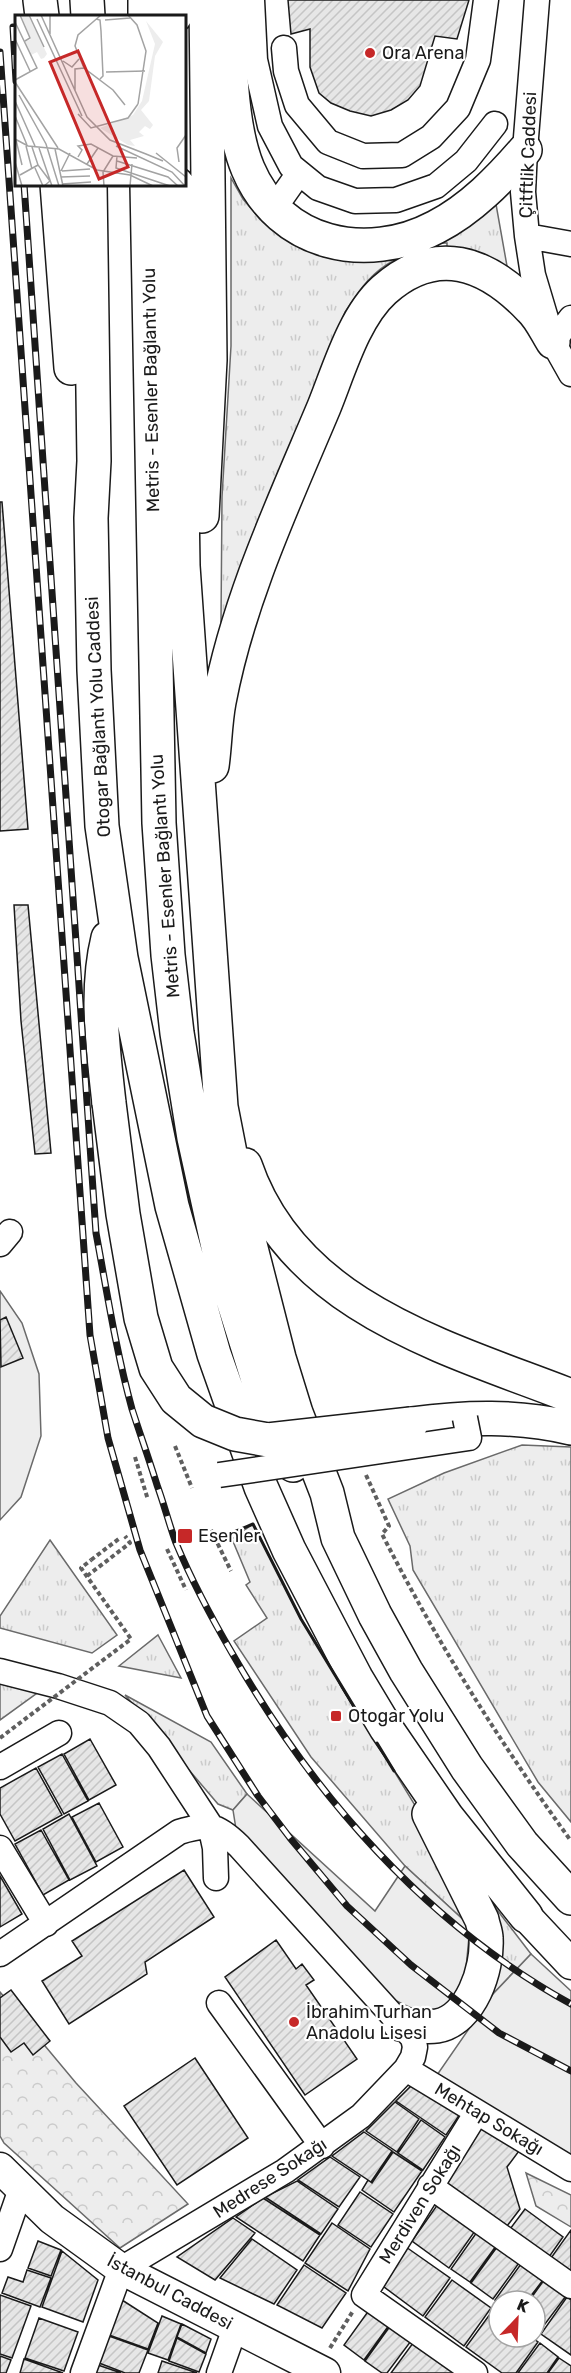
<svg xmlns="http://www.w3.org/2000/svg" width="571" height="2373" font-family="Rubik,sans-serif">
<defs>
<pattern id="grass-tufts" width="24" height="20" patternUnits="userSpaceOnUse" patternTransform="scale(1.5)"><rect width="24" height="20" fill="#ededed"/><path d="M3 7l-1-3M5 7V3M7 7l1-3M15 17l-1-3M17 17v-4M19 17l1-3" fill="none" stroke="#cbcbcb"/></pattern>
<pattern id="park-crowns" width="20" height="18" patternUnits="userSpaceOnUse" patternTransform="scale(1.5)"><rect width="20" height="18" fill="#ededed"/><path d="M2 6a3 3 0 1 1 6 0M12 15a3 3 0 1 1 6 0" fill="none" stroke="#cbcbcb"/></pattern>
<pattern id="building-hatch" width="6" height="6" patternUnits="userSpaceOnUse" patternTransform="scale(1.5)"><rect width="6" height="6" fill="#e6e6e6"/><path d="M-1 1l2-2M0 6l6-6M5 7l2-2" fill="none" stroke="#c5c5c5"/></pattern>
</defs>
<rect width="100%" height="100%" fill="#fff"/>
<!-- grass -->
<path fill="url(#grass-tufts)" stroke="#6a6a6a" stroke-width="1.5" d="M231,178L243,199L259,218L281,235L393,254L395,260C371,272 359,291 345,312L247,550L234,591L229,621L221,622L222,497L231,346Z
M494,193L507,266L505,268C487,253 470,249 447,247V243H442L440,235Z
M522,1445L571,1447V1822L538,1782L413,1570L410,1546L388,1499L444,1473Z
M253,1524L301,1619L424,1820L470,1926L405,1866L311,1757L234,1641L267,1618L246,1585L250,1582L232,1539Z
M50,1540L117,1635L92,1653L0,1628V1616Z
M158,1635L181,1678L119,1666Z
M0,1678L44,1688L0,1720Z
M125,1695L211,1742L247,1794L233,1810L218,1804Z
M468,1872L531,1954L493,1994L499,1966Z"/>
<!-- park -->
<path fill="url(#park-crowns)" stroke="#6a6a6a" stroke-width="1.5" d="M0,1992L76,2083L188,2204L120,2248L4,2143L0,2136Z
M526,2173L571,2195V2227L536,2206Z"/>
<!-- built -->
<path fill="#ededed" stroke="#6a6a6a" stroke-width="1.5" d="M0,1291L22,1323L39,1374L41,1436L21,1497L0,1520Z
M247,1794L375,1911L405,1866L470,1926L465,1979L447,2006L426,2015L388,1997L236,1829L233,1810Z
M531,1954L571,1991V2156L437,2075L493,1994Z"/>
<!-- building -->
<path fill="url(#building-hatch)" stroke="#1a1a1a" stroke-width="1.5" d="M288,0H469L457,39L435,36L420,86L408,100L391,110L371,116L350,111L331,103L319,93L310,67V29L291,34Z
M0,502H2L28,829L0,831Z
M14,905H28L51,1153L35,1154L21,1021Z
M6,1317L23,1358L1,1367L0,1320Z
M90,1739L116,1785L89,1800L64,1754Z
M62,1754L88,1801L64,1814L38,1767Z
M36,1768L62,1815L15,1841L0,1814V1788Z
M99,1803L123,1847L96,1862L72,1817Z
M69,1814L97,1866L70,1880L43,1829Z
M41,1830L69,1880L43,1895L15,1844Z
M184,1870L214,1917L145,1962L147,1974L69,2024L42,1981L82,1956L72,1941Z
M0,1876L22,1914L0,1927Z
M276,1940L296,1969L302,1964L314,1980L306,1985L357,2059L305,2095L225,1977Z
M11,1990L50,2041L33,2055L24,2043L11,2052L0,2037V1998Z
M195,2058L248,2138L177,2185L124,2106Z
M420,2077L464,2108L446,2135L396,2101Z
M395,2102L419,2119L397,2152L366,2131Z
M421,2120L445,2137L423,2170L398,2153Z
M480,2124L519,2151L507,2167L520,2209L507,2226L445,2182Z
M364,2132L392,2151L371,2182L332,2156Z
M393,2152L422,2171L394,2212L362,2190L368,2180L372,2183Z
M330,2157L360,2177L339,2207L298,2180Z
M297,2181L338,2209L321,2234L265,2197Z
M360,2192L393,2214L371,2247L338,2225Z
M263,2198L320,2235L303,2261L236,2217Z
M438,2204L475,2231L449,2268L412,2241Z
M525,2209L563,2237L549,2257L510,2229Z
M233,2218L255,2233L215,2280L177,2257Z
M332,2223L370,2249L348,2291L305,2263Z
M571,2230V2272L551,2258Z
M477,2232L496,2246L470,2282L451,2269Z
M252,2239L297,2270L274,2304L220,2278Z
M38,2241L61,2250L51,2276L28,2268Z
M406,2247L450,2278L423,2316L380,2284Z
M497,2247L519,2263L493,2299L471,2283Z
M62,2251L98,2280L83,2322L42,2307Z
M521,2264L543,2280L527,2301H499V2303L495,2300Z
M304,2265L346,2293L322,2328L277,2305Z
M27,2270L51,2278L40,2307L2,2293L8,2277L23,2282Z
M452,2280L491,2308L464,2346L425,2317Z
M544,2280L566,2296L539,2332L535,2329V2301H529Z
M0,2295L31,2306L12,2358L0,2354Z
M567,2297L571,2300V2355L541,2334Z
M122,2300L158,2323L148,2349L109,2335Z
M372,2306L392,2321L364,2360L344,2345Z
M493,2310L499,2314V2337H531L538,2342L516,2373H502L466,2347Z
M162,2316L181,2324L168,2360L148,2353Z
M39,2318L78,2332L64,2371L25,2358Z
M393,2322L414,2337L387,2373H382L365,2361Z
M182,2324L211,2339L206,2353L177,2337Z
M109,2336L148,2350L139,2373H125L99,2363Z
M177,2338L206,2354L199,2372L169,2361Z
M416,2339L463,2373H391Z
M540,2343L558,2357L547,2373H518Z
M0,2356L11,2360L6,2373H0Z
M559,2358L571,2366V2373H548Z
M24,2359L63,2373H20Z
M162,2361L197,2373H158Z
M98,2365L121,2373H95Z"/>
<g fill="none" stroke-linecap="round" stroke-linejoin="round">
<defs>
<path id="minor" d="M252,0L255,60L270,126L291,166L318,188L355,201L396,200L436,186L466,161L495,124
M537,0L525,150L523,192L527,236L533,275L553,342L571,374
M284,48L286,71L297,105L328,142L363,156L402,155L431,137L458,108L478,60L486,0
M273,210L299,173
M527,236L571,244
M553,342L571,318
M0,1244L10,1232
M0,1671L58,1686L110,1703L139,1723L159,1747L210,1825L215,1848L216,1878
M0,1767L59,1733
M0,1848L46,1924
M0,1954L179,1832C208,1823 217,1824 239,1846L413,2038L415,2047L413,2057L406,2069L361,2116L285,2171L121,2269L83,2373
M219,2003L322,2146
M406,2069L571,2169
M430,2186L571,2286
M0,2249L21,2189
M219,2373L235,2328
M475,2373L364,2295L477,2112"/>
<path id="major" d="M526,1916L571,1964
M0,2168L52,2219L121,2269L325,2373"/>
<path id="highway" d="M40,0L42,16
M87,0L88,16
M145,0V16
M174,0L175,16
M228,2C230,51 229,124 248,169C280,245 366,264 436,227C471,209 500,179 525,150
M57,184L71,368
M90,184L94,461L91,518L94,670L102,826L121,958L172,1206L214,1354L261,1487L289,1550L356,1678L386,1728L447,1817L526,1916
M147,184L159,823L168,955L177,1033L194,1138L222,1265L266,1405L293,1465
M177,184L183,566L221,1107L241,1209L279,1358L296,1413L327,1493L338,1538L375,1615L406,1671L467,1768L522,1844L571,1898
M202,516L210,360L206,0
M212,766C215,745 215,723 219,702C238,600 284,502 324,407C339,370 354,317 384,290C436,244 486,262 530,308C540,317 546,331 553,342
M108,938C95,991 103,1049 109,1103
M245,1165C293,1307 445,1347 571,1396
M411,1424C465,1417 518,1415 571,1428
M400,2024C412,2025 424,2028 437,2026C471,2020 488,1969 486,1938C486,1932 483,1926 482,1920L429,1814"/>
</defs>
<!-- minor casing -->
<use href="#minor" stroke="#1a1a1a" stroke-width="27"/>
<!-- major casing -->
<use href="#major" stroke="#1a1a1a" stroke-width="33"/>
<!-- highway casing -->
<use href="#highway" stroke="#1a1a1a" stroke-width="36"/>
<!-- path -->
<path stroke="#5f5f5f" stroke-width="4" stroke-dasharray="4.5 3" stroke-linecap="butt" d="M175,1446L192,1488
M135,1457L148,1500
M366,1475L389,1526L382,1534C438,1644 499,1741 571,1841
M211,1530L231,1571
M167,1549L186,1590
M91,1560L120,1538
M87,1576L130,1543L125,1536
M330,2348L353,2311"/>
<!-- minor -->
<use href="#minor" stroke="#fff" stroke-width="24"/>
<!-- major -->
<use href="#major" stroke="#fff" stroke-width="30"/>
<!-- highway -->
<use href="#highway" stroke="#fff" stroke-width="33"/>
<defs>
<path id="rail" d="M13,27L16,81
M0,52L90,1335L108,1438L140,1550L207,1716L258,1796L290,1838L347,1906L411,1965L499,2033L571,2071
M24,184L96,1233C107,1292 116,1351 132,1409C140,1434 149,1459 157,1485C164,1504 169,1524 176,1543C192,1581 211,1617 232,1653C313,1795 426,1924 571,2004"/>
</defs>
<!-- rail casing -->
<use href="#rail" stroke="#1a1a1a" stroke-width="7"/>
<!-- rail -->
<use href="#rail" stroke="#fff" stroke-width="4.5" stroke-dasharray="14" stroke-linecap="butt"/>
<defs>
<path id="minor-bridge" d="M219,1475L469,1438L465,1418"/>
<path id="highway-bridge" d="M109,1103L123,1214L141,1318L156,1368L176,1399L203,1421L235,1434L268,1440L411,1424"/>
</defs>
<!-- minor-bridge casing -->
<use href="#minor-bridge" stroke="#1a1a1a" stroke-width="27" stroke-linecap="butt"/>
<!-- highway-bridge casing -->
<use href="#highway-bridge" stroke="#1a1a1a" stroke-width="36" stroke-linecap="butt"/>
<!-- path-bridge -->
<path stroke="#5f5f5f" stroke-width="4" stroke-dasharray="4.5 3" stroke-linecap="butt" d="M0,1738L131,1639L81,1568L91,1560"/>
<!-- minor-bridge -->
<use href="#minor-bridge" stroke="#fff" stroke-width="24"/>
<!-- highway-bridge -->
<use href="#highway-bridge" stroke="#fff" stroke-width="33"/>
<!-- wall -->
<path stroke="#1a1a1a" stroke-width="3" d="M222,1537L253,1524L301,1619L361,1718
M377,1743L394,1771"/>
</g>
<!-- markers -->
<g fill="#c62828" stroke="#fff" stroke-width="2">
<circle cx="370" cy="53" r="6"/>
<rect x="177" y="1528" width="16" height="16" rx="3"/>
<rect x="330" y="1710" width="12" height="12" rx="3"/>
<circle cx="294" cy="2022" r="6"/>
</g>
<g text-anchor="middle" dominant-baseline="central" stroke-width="4.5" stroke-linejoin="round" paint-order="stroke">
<!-- poi labels -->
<g font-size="18" fill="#1a1a1a" stroke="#fff" text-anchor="start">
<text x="382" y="53">Ora Arena</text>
<text x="198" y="1536">Esenler</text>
<text x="348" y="1716">Otogar Yolu</text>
<text x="306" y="2012">İbrahim Turhan<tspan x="306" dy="21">Anadolu Lisesi</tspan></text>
</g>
<!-- street labels -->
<g font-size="18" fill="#1a1a1a" stroke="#fff">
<text transform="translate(528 155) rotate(-88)">Çitftlik Caddesi</text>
<text transform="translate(151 390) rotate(-91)">Metris - Esenler Bağlantı Yolu</text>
<text transform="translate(98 717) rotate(-93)">Otogar Bağlantı Yolu Caddesi</text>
<text transform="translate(165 876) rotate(-94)">Metris - Esenler Bağlantı Yolu</text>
<text transform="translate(489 2119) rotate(31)">Mehtap Sokağı</text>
<text transform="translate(270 2178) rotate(-33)">Medrese Sokağı</text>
<text transform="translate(420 2204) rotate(-58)">Merdiven Sokağı</text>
<text transform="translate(170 2292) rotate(28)">İstanbul Caddesi</text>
</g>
</g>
<!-- overview -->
<g transform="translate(15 15)">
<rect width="171" height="171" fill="#fff"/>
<path d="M131,6L148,27L140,41L134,86L126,95L138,110L135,114L130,111L124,117L129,121L115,125L120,131L113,130L85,113L118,100L127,86L140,29Z" fill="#ededed"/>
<path d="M6,0H13L32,39L29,43L26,44L22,37L16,40L10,27L16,24Z" fill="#ededed"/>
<path fill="none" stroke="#a3a3a3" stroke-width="1.5" d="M5,0L15,23L10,26M14,0L29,32M26,0L72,102L95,125L131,139M86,0L63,20L60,31L69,53L98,75L110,90M113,0L122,10L131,36L123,89M22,4L67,101M81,4L85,5L86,16L88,61L85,64M90,5L115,3M0,7L22,53L0,65M35,19V0M0,24L15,56M48,46L57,52L64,44M91,57L130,56M0,67L43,133M60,76V54L69,53M4,80L31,129L44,171M0,86L20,131M63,99L76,113L113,103L123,89M0,101L12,130M0,124L13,131L44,134L82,155L115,160L138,171M1,125L7,150M11,131L17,154M101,131L157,157L170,171M17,132L23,150L35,166L29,171M24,133L37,171M40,134L48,171M141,138L171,162M131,139L148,146M102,141L101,153L155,171M63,142L67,135L63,131L76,129L98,141L122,143M102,146L153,162L163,171M0,147L7,171M164,147L162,133L171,120M72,149L83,133M20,153L28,171M46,156L55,138M47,156L75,154M5,160L23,150M46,162L75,161M47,169L76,167M89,171L88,157L98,141M115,171L117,149"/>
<path fill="#c62828" fill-opacity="0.15" stroke="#c62828" stroke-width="3" d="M63,36L113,152L84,164L35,47Z"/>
<rect width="171" height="171" fill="none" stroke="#1a1a1a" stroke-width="3"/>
</g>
<!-- north arrow -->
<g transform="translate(517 2319) rotate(23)"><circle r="28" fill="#ffffff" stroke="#a3a3a3" stroke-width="1.5"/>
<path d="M0-4.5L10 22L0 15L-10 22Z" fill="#c62828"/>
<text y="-9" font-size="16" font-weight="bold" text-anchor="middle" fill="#1a1a1a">K</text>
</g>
</svg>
